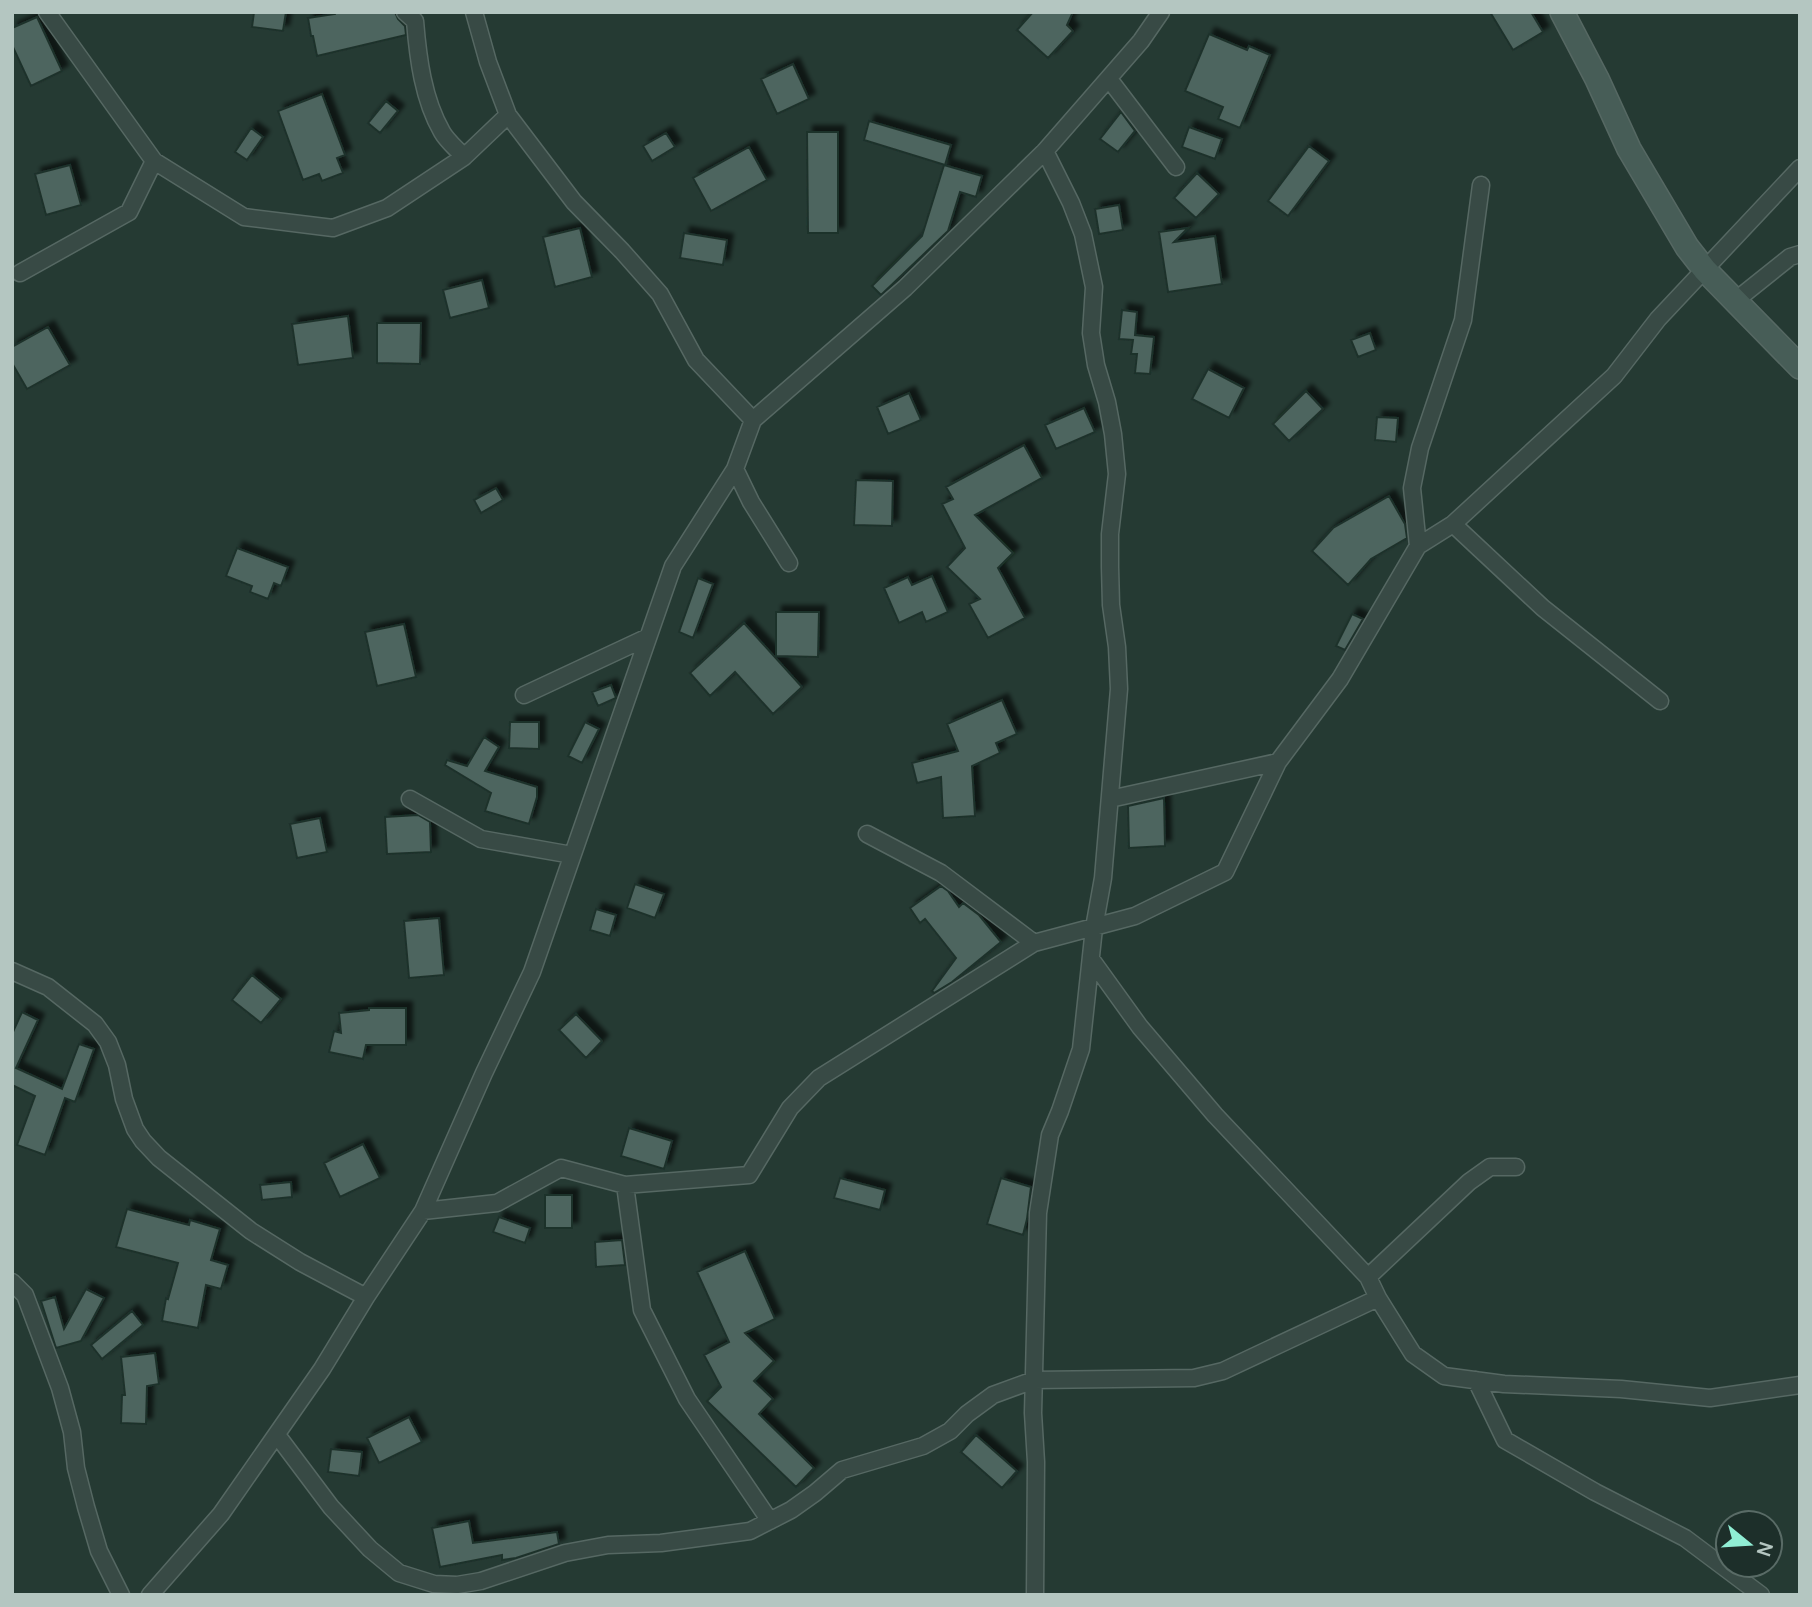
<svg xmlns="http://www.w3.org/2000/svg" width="1812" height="1607" font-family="Manrope,sans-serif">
<defs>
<filter id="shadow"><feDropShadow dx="6" dy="-6" stdDeviation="2" flood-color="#0009"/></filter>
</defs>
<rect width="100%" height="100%" fill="#253a33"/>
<!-- building -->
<path fill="#4e655e" stroke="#1f312c" stroke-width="2" filter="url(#shadow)" d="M254,12H286L283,31L252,27Z
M335,12H395L398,19L405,26L406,35L317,56L313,36H311L308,18L335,14Z
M1033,12H1073L1067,25L1073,31L1048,58L1017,30Z
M1490,12H1531L1543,32L1513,50Z
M37,17L62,71L31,86L12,45V28Z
M1209,34L1247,50L1249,46L1270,55L1240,128L1218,119L1223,107L1185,91Z
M793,64L809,99L777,114L761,79Z
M322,94L345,155L337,158L343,173L322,181L319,174L303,180L278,111Z
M386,101L398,111L380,133L368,123Z
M1121,112L1135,131L1118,152L1100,139Z
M869,121L951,145L945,165L864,140Z
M1189,127L1222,139L1215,159L1182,147Z
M251,128L263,137L247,160L235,152Z
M807,132H838V233H808Z
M666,133L675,147L652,161L643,146Z
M1309,146L1329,161L1288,216L1268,201Z
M749,147L767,180L711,211L693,178Z
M70,165L81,205L46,215L35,174Z
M944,165L982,176L976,197L960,192L948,231L881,295L872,286L922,236Z
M1197,173L1219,194L1196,218L1174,198Z
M1119,205L1123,230L1099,234L1095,209Z
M580,228L592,277L555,287L543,237Z
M1188,228L1174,242L1215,236L1222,284L1168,292L1159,232Z
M684,233L727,240L723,265L680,258Z
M482,280L489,308L450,318L443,290Z
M1122,310L1137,312L1135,335L1154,337L1150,374L1135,373L1137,354H1131L1133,340L1119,339Z
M348,316L353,358L298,365L292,324Z
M377,323H421L420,364L377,363Z
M48,327L70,365L27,389L12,363V347Z
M1370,333L1376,350L1358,357L1351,340Z
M1208,369L1244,388L1229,418L1192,399Z
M1306,391L1323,409L1289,441L1273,424Z
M909,393L921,420L888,434L877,407Z
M1084,408L1095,432L1056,449L1045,425Z
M1377,417L1398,418L1396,442L1375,440Z
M1024,445L1042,478L975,515L1013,553L998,568L1025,618L988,638L969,604L980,599L947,567L965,548L942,504L953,499L946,487Z
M856,480L893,481L892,526L854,525Z
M496,488L503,500L481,513L474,500Z
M1389,496L1405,524L1407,538L1371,559L1348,585L1312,551L1333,528Z
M237,548L288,567L281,586L274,583L268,599L250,592L252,586L226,576Z
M932,576L948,612L926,622L922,612L899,623L884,588L908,577L912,585Z
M698,578L713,584L693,638L679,632Z
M776,612H819L818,657L776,656Z
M1352,614L1363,619L1345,650L1336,646Z
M744,623L802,687L773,714L735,672L710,696L690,673Z
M404,624L416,677L377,686L365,632Z
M611,685L616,698L598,706L592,692Z
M1002,700L1017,734L996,743L1000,753L972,766L975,816L943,818L941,777L917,783L912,763L958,751L947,724Z
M510,722H539V749L509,748Z
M585,722L599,729L582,763L568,756Z
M484,737L499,747L485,771L537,787V797L529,824L485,811L491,793L445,765L447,760L467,766Z
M1164,798L1165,846L1129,848L1128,806Z
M418,815L430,822L431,852L387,854L385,817Z
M320,818L327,852L297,858L290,824Z
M635,884L664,894L655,918L627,908Z
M941,886L948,891L959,907L963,903L979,915L1001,942L952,982L934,993L932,991L956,958L925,919L920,923L910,908Z
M596,909L616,915L610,936L590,930Z
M439,918L444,975L409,978L404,921Z
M252,975L281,999L261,1023L232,1000Z
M369,1008H406V1045H366L363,1059L329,1052L334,1031L341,1033L339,1013L369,1010Z
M22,1012L38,1020L16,1068L62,1089L79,1044L94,1049L75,1102L65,1098L45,1155L17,1145L35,1096L12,1085V1034Z
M576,1014L602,1041L586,1058L559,1030Z
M629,1128L672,1141L664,1169L621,1156Z
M363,1144L380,1178L340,1197L324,1163Z
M840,1178L885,1190L880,1210L834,1198Z
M1001,1178L1031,1187L1027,1219L1023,1235L987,1224Z
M291,1182L292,1197L262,1200L260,1185Z
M545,1195H572V1228H545Z
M127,1209L189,1225L190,1220L220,1229L211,1260L228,1265L221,1289L206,1285L198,1328L162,1321L166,1298L168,1299L178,1263L116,1247Z
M499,1217L530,1228L525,1243L493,1232Z
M622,1240L625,1265L596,1267L595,1242Z
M745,1251L775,1319L745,1333L774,1361L754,1381L773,1399L759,1414L814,1468L796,1487L707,1401L721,1387L704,1355L729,1342L697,1272Z
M86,1289L104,1298L81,1341L56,1348L41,1301L55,1297L64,1329Z
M132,1311L143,1325L102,1359L91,1345Z
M155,1353L159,1384L147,1386L146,1424L121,1423L122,1395H125L121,1357Z
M409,1417L422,1442L379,1463L367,1438Z
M976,1435L1017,1471L1002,1488L961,1452Z
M331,1449L362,1452L359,1476L328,1472Z
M469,1521L473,1543L557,1532L559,1544L516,1558L502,1560V1555L440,1567L432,1528Z"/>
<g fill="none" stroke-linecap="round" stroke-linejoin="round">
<defs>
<path id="street" d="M47,12L154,161L244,217L333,228L387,208L464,157L508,115
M405,12L415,21C418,58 423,99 442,132C447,141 457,149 464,157
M474,12L488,62L508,115L574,202L622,251L660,294L696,360L753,420
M1109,79L1176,167
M20,273L129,212L154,161
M1735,301L1790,257L1800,254
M735,469L751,502L789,563
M1453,524L1543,608L1660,701
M1418,546L1412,488L1420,448L1463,320L1481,185
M524,695L648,637
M410,799L481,839L572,855
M1110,799L1278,762
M867,834L941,873L1034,943
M1091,959L1140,1027L1215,1115L1368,1277L1378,1298L1413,1354L1444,1376L1504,1384L1621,1389L1710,1398L1800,1385
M12,971L48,987L95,1024L108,1042L117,1065L124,1099L135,1129L143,1141L159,1158L251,1231L300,1262L366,1297
M625,1185L642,1310L687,1399L770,1521
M423,1211L497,1203L561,1168L625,1185L749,1175L790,1108L819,1078L1034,943L1135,916L1225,872L1278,762L1340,679L1418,546L1453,524L1614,376L1658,319L1800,168
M1368,1277L1469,1182L1490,1167H1516
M12,1282L25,1295L60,1388L72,1432L76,1468L86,1507L99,1551L121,1595
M1476,1380L1505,1440L1595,1492L1685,1538L1761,1595
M277,1435L331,1507L370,1549L399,1573L434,1584L457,1585L481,1581L565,1553L608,1545L661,1543L750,1531L791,1510L815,1493L842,1470L923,1446L950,1431L967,1414L993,1395L1034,1380L1194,1378L1223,1371L1378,1298
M150,1595L221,1514L322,1369L366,1297L423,1211L484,1073L532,972L673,566L735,469L753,420L905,288L1045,151L1141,41L1161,12
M1035,1595L1036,1462L1033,1413L1038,1213L1050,1135L1060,1111L1081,1049L1094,928L1103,878L1119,689L1117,647L1111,605L1110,567V534L1117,474L1113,434L1107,402L1096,365L1091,333L1094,287L1083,234L1071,203L1045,151"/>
<path id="secondary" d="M1562,12L1597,79L1629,149L1687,247L1705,270L1800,367"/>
</defs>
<!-- street casing -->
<use href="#street" stroke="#566863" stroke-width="19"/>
<!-- secondary casing -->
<use href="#secondary" stroke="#566863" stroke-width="26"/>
<!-- street -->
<use href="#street" stroke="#384a45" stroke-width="16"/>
<!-- secondary -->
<use href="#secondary" stroke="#475d57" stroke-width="23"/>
</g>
<!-- border -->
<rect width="1812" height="1607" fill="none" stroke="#b4c6c1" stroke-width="28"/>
<!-- north arrow -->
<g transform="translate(1749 1544) rotate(108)"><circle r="33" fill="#1d2f2a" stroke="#596b66" stroke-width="2"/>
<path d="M0-5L12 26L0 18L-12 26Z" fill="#90eed4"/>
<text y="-10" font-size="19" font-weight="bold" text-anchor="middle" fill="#b4c6c1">N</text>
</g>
</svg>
